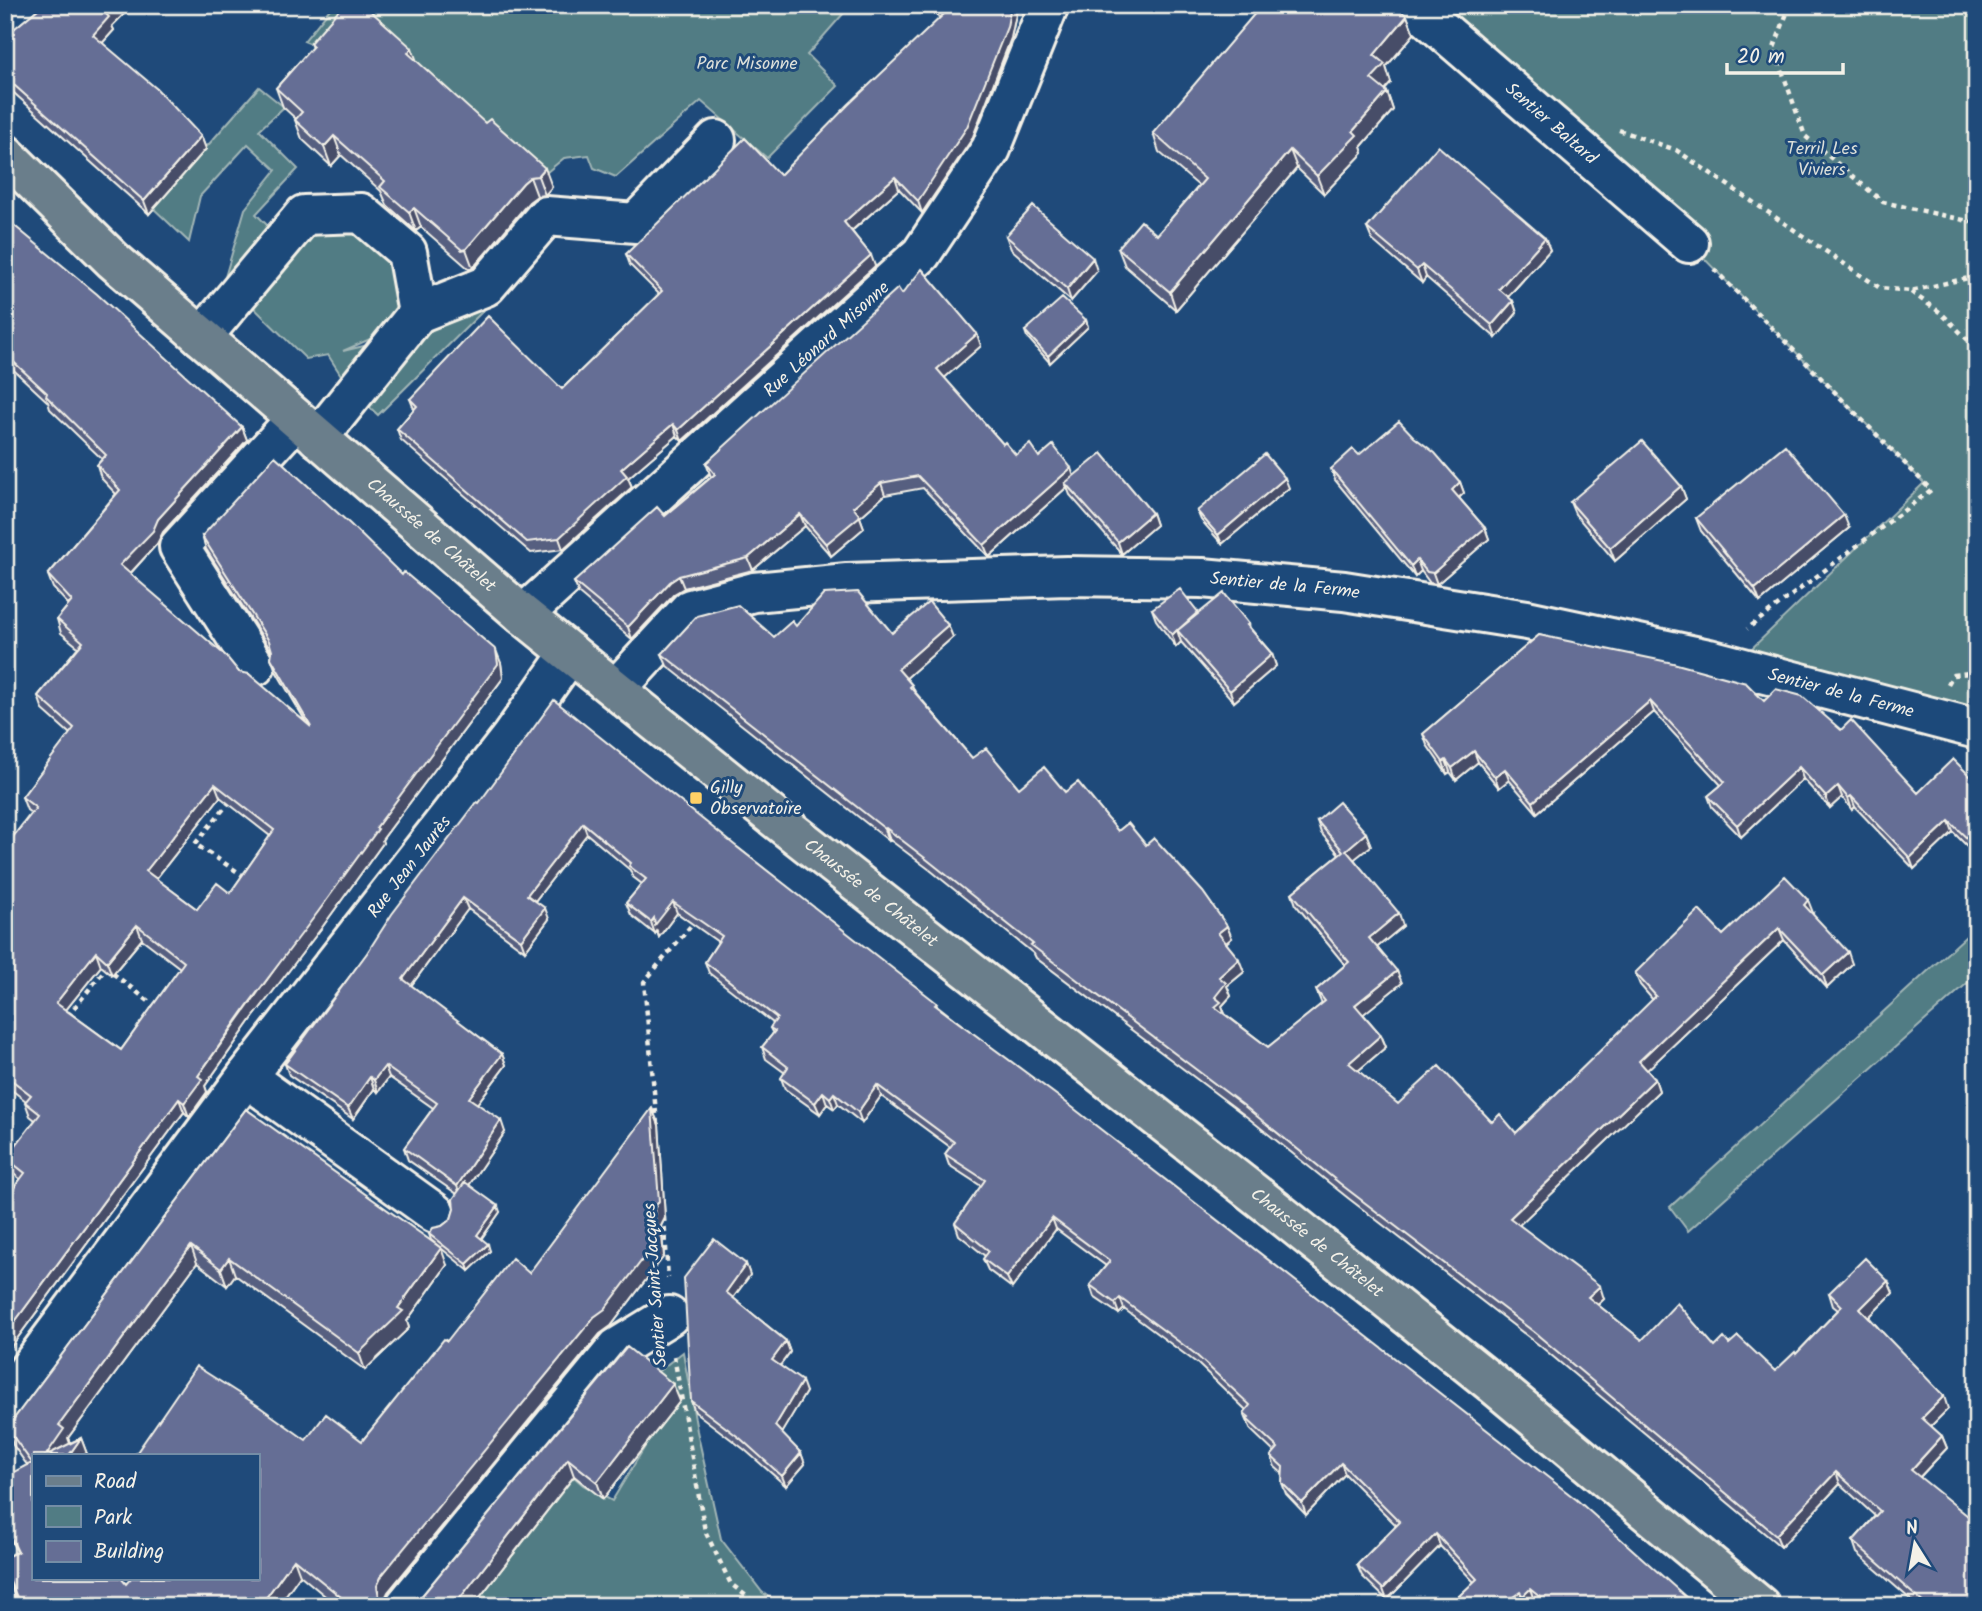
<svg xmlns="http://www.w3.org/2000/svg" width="1982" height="1611" font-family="Kalam,sans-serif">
<rect width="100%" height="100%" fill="#1f4a7a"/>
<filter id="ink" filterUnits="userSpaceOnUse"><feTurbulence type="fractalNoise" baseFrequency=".0143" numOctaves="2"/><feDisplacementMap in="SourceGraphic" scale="14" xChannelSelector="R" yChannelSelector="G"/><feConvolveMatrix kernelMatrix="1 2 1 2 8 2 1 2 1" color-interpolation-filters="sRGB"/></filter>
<g filter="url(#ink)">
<!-- green -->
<path fill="#517c84" stroke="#a2b6b6" stroke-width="2" d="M333,5H851L807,55L838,86L767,158L701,101L616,177L594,168L589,155L564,158L541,177L329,51L304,41Z
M1427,5H1977V711L1748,652L1924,483L1689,243Z
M259,87L284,107L259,130L298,169L256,214L272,230L223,284L245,209L276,170L248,144L200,196L189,242L153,208Z
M341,230C349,231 358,231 364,233C389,243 400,279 403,301L377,336L343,351L422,332L490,304L378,415L350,389L328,355L306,359L247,301L308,236L320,231Z
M1977,926V982L1972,979L1688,1231L1670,1207Z
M683,1352L697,1431L721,1539L762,1592L780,1606H473L574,1477L583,1485L612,1501L669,1407L651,1377Z"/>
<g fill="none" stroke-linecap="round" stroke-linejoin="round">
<defs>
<g id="minor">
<path id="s1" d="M1413,5L1689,243"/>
<path d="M5,25L29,5"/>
<path d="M418,313L486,286L546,216L636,223L716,140"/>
<path d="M202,337L304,215L361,213L407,252L418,313L318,438"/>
<path id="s2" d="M523,615L921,254L991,149L1049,5"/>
<path d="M255,666L179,547L296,419"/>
<path id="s3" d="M616,689L690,609L754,592L847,583L1067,576L1202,578L1344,591L1527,620L1709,659L1977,729"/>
<path d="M246,1077L435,1213"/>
<path id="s4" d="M5,1401L246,1077L511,737L570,653"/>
<path d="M405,1606L617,1348L669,1316"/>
</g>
<g id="major">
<path id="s5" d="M5,154L113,260L523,615L777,820L1278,1212L1493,1384L1760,1606"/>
</g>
</defs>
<!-- minor casing -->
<use href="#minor" stroke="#f4f1e8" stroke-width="44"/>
<!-- major casing -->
<use href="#major" stroke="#f4f1e8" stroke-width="44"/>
<!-- path -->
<path stroke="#f4f1e8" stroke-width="4.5" stroke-dasharray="5 5" stroke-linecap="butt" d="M1790,5L1774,48L1805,136L1883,202L1977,223
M1619,130L1676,150L1880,288L1911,291L1977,276
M1714,269L1931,490L1747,629
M1911,292L1941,313L1977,349
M1948,684L1953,675L1977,672
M230,801L195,844L247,878
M68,1016L106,968L156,1007
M657,1124L644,982L695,921
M664,1217L668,1278
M674,1356L705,1531L731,1584L759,1606"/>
<!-- minor -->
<use href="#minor" stroke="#1f4a7a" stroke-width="38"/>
<!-- major -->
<use href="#major" stroke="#6b7e8b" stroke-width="38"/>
</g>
<!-- wall -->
<path fill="#575f80" stroke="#f4f1e8" stroke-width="2" fill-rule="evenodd" d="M41,5H123L126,12L112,26L114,30L102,43L201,136L206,149L149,214L5,85V33L14,29L39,8Z
M932,5H1018L1011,38L972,139L922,213L899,189L852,231L875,266L682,441L677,436L628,478L632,487L563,549L531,553L401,440L397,429L414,409L410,399L562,389L659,294L630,265L626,254L780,175L940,18L934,11Z
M1407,16L1414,34L1386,67L1391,83L1384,90L1387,92L1393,110L1361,147L1363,153L1324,194L1297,168L1176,310L1125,266L1118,248L1157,235L1199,186L1159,152L1153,133Z
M310,43L416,61L552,187L545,195L537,196L529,202L473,268L469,269L421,227L416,231L387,205L381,191L341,155L331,166L302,139L295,120L296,119L283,107L276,88L312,48Z
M5,218L242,427L247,440L163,532L157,544L130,574L239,672L306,722L276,671L271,658L272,652L206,549L202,536L402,575L501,663L503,678L382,840L383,843L323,926L252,1019L205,1086L207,1092L189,1117L184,1112L5,1355V1200L20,1179L11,1172L6,1158L35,1120L30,1116L25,1102L26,1101L5,1085V847L31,813L27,810L22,797L70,734L43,710L38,696L78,647L61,633L57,619L69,605L53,588L48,575L116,494L101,478L97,465L102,459L50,409L48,402L5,362ZM220,797L270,836L230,893L197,909L156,879ZM142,939L180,968L121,1050L66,1010L101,966L112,975Z
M1367,228L1545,238L1550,250L1508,297L1513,301L1517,313L1496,338L1426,277L1422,283L1372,240Z
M1006,236L1097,271L1071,301L1011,249Z
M902,294L977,334L981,346L944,378L1003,444L1016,455L1039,457L1074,476L1152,513L1156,525L1122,554L1070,495L1067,487L989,557L923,488L885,495L860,517L864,528L831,556L805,526L753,570L684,588L674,594L632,639L579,594L574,582L665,516L711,477L706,463Z
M1086,320L1088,327L1050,363L1027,337L1025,331Z
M1359,455L1460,482L1464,493L1459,498L1485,528L1489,539L1437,584L1430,583L1421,571L1415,577L1335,480L1331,469Z
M1681,486L1686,499L1615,561L1575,514L1570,502Z
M1289,488L1222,544L1201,520L1197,511Z
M1696,518L1849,528L1760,602L1701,531Z
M1152,609L1198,612L1199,613L1249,624L1250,628L1272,654L1276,666L1234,702L1181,642L1176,647L1156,620Z
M796,626L953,637L906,678L912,685L915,692L972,758L1019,788L1065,792L1118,831L1146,845L1232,938L1226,943L1244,972L1227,986L1231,996L1222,1006L1225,1014L1268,1047L1322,1004L1316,990L1345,965L1296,905L1292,893L1339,854L1321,833L1317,821L1366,833L1371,846L1354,859L1403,926L1377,947L1402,983L1363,1014L1381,1035L1386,1047L1358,1071L1398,1104L1492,1122L1516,1133L1653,1000L1640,985L1635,973L1723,935L1813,913L1812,914L1852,964L1827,988L1784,940L1647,1070L1655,1079L1659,1091L1519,1225L1604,1299L1598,1305L1642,1340L1715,1347L1729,1344L1775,1371L1796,1354L1838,1310L1833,1306L1829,1293L1888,1281L1893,1293L1869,1317L1948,1409L1931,1426L1942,1436L1947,1448L1920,1477L1977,1606H1918L1857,1553L1853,1541L1875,1516L1840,1484L1781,1547L1539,1345L1348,1198L1247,1117L1036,958L1034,954L930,870L890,840L889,841L667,666L662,654L774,637Z
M1539,635L1764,701L1841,730L1918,793L1977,783V856L1953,832L1914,869L1855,807L1852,810L1842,797L1830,808L1803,779L1741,837L1712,807L1708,796L1721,785L1654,712L1537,813L1509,780L1499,788L1478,762L1456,780L1450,772L1447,774L1427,745L1423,734Z
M479,803L737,847L1696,1606H1541L1534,1600L1528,1606H1526L1524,1604L1521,1606H1462L1459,1596L1474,1582L1440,1546L1387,1600L1362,1576L1357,1565L1396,1525L1345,1474L1306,1515L1286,1494L1282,1483L1283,1474L1275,1467L1271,1456L1274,1452L1251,1430L1244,1413L1246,1410L1198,1364L1124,1309L1119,1314L1094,1297L1090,1285L1106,1266L1056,1229L1012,1288L988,1270L983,1259L985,1256L959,1235L955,1223L981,1186L949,1165L945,1154L950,1147L881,1096L862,1123L838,1104L834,1109L827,1104L820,1114L785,1089L781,1078L785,1073L766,1059L762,1047L773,1034L770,1028L773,1023L709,973L705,962L718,942L677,913L659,937L657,931L655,934L631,915L626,903L642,884L633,877L630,870L587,834L535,901L549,919L525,951L468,909L411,986L502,1054L506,1065L477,1104L505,1132L469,1185L500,1212L481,1239L490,1251L469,1271L431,1240L429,1234L442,1226L451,1219L454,1209L457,1194L408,1160L404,1148L433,1108L389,1077L378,1092L374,1089L353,1119L289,1075L285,1064Z
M246,1109L447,1265L407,1321L409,1328L365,1370L235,1275L227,1286L197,1263L68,1438L70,1443L81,1438L87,1454L33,1455V1578L126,1584L306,1440L362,1441L447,1341L529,1273L659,1125L665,1218L661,1226L664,1256L611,1326L600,1334L388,1592L383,1603L385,1606H337L300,1575L278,1606H19L5,1574V1557L17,1552L5,1529V1477L27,1465L13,1445L7,1428Z
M746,1264L750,1275L733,1298L786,1341L790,1352L780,1366L806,1392L781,1433L801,1453L805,1464L786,1486L745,1450L695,1412L691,1401Z
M625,1348L680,1401L603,1499L574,1476L473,1606H412L416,1603Z"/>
<!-- shaded-wall -->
<path fill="#474d68" stroke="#f4f1e8" stroke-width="2" d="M115,5H123L126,12L112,26L114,30L98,48L93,35L106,14Z
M1011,5H1018L1011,38L972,139L922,213L918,201Z
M1407,16L1414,34L1386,67L1391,83L1378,98L1371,79L1374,55Z
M412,48L419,67L408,53Z
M1387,92L1393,110L1361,147L1363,153L1324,194L1317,176L1353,131Z
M201,136L206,149L149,214L144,201Z
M334,136L341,155L331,166L324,147Z
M1290,150L1297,168L1176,310L1170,292Z
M545,168L552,187L545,195L538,176Z
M530,177L537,196L529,202L473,268L466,249L523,183Z
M895,177L899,189L849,233L844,222Z
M414,208L421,227L416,231L409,212Z
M1545,238L1550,250L1503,302L1499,289Z
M871,255L875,266L682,441L678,430Z
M1093,258L1097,271L1071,301L1067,289Z
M1422,265L1426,277L1422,283L1417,270Z
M1513,301L1517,313L1496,338L1492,325Z
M1086,320L1088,327L1050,363L1048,356Z
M977,334L981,346L941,381L937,369Z
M673,424L677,436L628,478L632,487L563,549L559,538L621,469Z
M242,427L247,440L163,532L157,544L125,579L120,565L158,519Z
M1071,468L1075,480L1065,483L1067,487L989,557L984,545Z
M1285,478L1289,488L1222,544L1218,535Z
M1460,482L1464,493L1456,500L1452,490Z
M881,483L885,495L860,517L864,528L831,556L826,544L853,507Z
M1681,486L1686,499L1615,561L1610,548Z
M1152,513L1156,525L1122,554L1118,542Z
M800,514L805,526L753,570L748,558Z
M1844,515L1849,528L1760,602L1755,589Z
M1485,528L1489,539L1437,584L1433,573Z
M1417,560L1421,571L1415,577L1411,566Z
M679,576L684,588L674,594L632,639L628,627L670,582Z
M948,625L953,637L903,681L898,669Z
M1177,630L1181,642L1176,647L1172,635Z
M496,650L501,663L503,678L382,840L383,843L323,926L252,1019L205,1086L207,1092L189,1117L184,1103L198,1076L376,828Z
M1272,654L1276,666L1234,702L1230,691Z
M1650,701L1654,712L1537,813L1533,802Z
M1474,751L1478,762L1456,780L1452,768Z
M1446,760L1450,772L1447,774L1443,762Z
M1799,767L1803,779L1741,837L1737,825Z
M1505,769L1509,780L1499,788L1495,777Z
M215,784L220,797L151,885L146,871Z
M1838,786L1842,797L1830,808L1826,797Z
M1851,796L1855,807L1852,810L1848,798Z
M1949,821L1953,832L1914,869L1910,858Z
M583,823L587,834L531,906L527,895Z
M886,828L890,840L889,841L885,829Z
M1366,833L1371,846L1351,862L1346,850Z
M463,898L468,909L407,991L403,979Z
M1808,900L1813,913L1808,917L1804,905Z
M673,902L677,913L659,937L657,931L655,934L651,922Z
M545,908L549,919L525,951L521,940Z
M1399,913L1403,926L1374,950L1369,938Z
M137,925L142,939L112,975L107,962Z
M1227,926L1232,938L1222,946L1218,933Z
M1779,928L1784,940L1643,1074L1639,1061Z
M96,952L101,966L61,1016L56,1003Z
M1848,952L1852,964L1827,988L1823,975Z
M1239,959L1244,972L1227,986L1231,996L1222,1006L1225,1014L1220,1020L1215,1007V997L1219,977Z
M1397,971L1402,983L1360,1017L1355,1005Z
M1381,1035L1386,1047L1353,1075L1349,1063Z
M502,1054L506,1065L473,1109L469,1098Z
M385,1066L389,1077L378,1092L374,1080Z
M370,1077L374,1089L353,1119L348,1108Z
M1655,1079L1659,1091L1514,1230L1510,1218Z
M877,1085L881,1096L862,1123L858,1112Z
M823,1092L827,1104L820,1114L815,1103Z
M834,1093L838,1104L834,1109L830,1098Z
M179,1099L184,1112L5,1355V1335Z
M652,1108L659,1125L665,1218L661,1226L664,1256L611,1326L600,1334L388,1592L383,1603L379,1597L377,1586L382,1575L654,1209Z
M501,1120L505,1132L461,1197L457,1186Z
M498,1206L500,1212L479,1242L477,1235Z
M1052,1218L1056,1229L1012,1288L1007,1277Z
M488,1244L490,1251L469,1271L467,1264Z
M191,1246L197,1263L68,1438L71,1446L46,1455L59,1425Z
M441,1248L447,1265L407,1321L409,1328L365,1370L359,1353L398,1308Z
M229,1258L235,1275L227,1286L221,1269Z
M746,1264L750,1275L730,1302L726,1292Z
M1888,1281L1893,1293L1865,1321L1860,1309Z
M1600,1286L1604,1299L1592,1310L1588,1297Z
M1120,1298L1124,1309L1119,1314L1115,1303Z
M786,1341L790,1352L776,1371L772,1360Z
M802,1381L806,1392L779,1437L775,1426Z
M673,1384L680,1401L603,1499L597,1482Z
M1944,1396L1948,1409L1927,1430L1922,1418Z
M1942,1436L1947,1448L1915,1482L1911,1470Z
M81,1438L87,1454L69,1455Z
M801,1453L805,1464L786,1486L782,1476Z
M568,1459L574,1476L473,1606H454Z
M1341,1463L1345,1474L1306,1515L1302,1503Z
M1836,1472L1840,1484L1781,1547L1776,1535Z
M1436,1534L1440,1546L1387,1600L1383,1589Z
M294,1559L300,1575L278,1606H260Z
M1530,1589L1534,1600L1526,1606L1523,1596Z
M1520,1592L1524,1604L1521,1606H1500Z"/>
<!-- building -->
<path fill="#656e95" stroke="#f4f1e8" stroke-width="2" fill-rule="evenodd" d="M41,5H115L106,14L109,17L93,35L157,89L201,136L144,201L5,77V33L14,29L39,8Z
M343,5H364L412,48L408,53L485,123L490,119L545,168L538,176L530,177L523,183L466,249L462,250L414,208L409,212L380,187L385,181L334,136L324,147L295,120L302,112L276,88L313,46L310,43Z
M935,5H1011L1007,27L967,127L918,201L895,177L844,222L871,255L678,430L673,424L621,469L627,476L559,538L527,542L397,429L417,406L410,399L488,316L562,389L662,291L626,254L745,138L780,175L848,105L944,14Z
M1262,5H1394L1407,16L1374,55L1385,64L1371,79L1387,92L1353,131L1357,135L1317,176L1290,150L1170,292L1118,248L1141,221L1157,235L1205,179L1153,133Z
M1438,146L1545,238L1499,289L1513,301L1492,325L1422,265L1417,270L1367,228Z
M1033,206L1093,258L1067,289L1006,236Z
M5,218L97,294L242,427L158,519L153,531L120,565L226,656L239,672L249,674L311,727L271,658L272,651L269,641L202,536L275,456L350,524L402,575L404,572L496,650L498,664L376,828L378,829L318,912L247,1006L198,1076L202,1079L184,1103L179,1099L5,1335V1200L25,1173L6,1158L40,1114L25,1102L31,1095L5,1075V847L36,808L22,797L74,728L38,696L83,642L57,619L72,601L48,575L120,490L97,465L106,455L46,396L47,393L5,354ZM215,784L274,830L230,893L217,883L197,909L146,871ZM137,925L184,962L121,1050L56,1003L96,952L107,962Z
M922,269L977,334L937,369L1003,444L1005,442L1016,455L1030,444L1039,457L1053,445L1071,468L984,545L918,476L881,483L853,507L860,516L826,544L800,514L748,558L679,576L670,582L628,627L574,582L657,507L665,516L715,474L706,463L898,288L902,294Z
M1062,298L1086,320L1048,356L1025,331Z
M1399,421L1414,437L1435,453L1460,482L1452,490L1485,528L1433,573L1427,572L1417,560L1411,566L1331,469L1353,449L1359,455Z
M1642,441L1681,486L1610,548L1570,502Z
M1785,445L1844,515L1755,589L1696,518Z
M1102,453L1152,513L1118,542L1065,483Z
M1265,454L1285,478L1218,535L1197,511Z
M1180,589L1198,612L1178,630L1224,593L1249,624L1247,625L1272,654L1230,691L1177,630L1172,635L1152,609Z
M858,592L892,633L929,602L948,625L898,669L912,685L910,687L972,758L986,748L1019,788L1044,767L1065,792L1078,782L1118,831L1128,823L1146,845L1154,838L1203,892L1227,926L1218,933L1239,959L1219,977L1226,983L1215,997L1221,1002L1215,1007L1268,1047L1325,1001L1316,990L1349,962L1292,893L1343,851L1317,821L1339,802L1366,833L1346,850L1399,913L1369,938L1397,971L1355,1005L1381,1035L1349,1063L1398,1104L1439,1066L1492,1122L1500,1114L1516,1133L1656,996L1635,973L1699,910L1723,935L1785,876L1808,900L1804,905L1848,952L1823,975L1779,928L1639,1061L1655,1079L1510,1218L1600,1286L1588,1297L1642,1340L1677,1303L1715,1347L1724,1338L1729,1344L1738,1336L1775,1371L1795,1352L1796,1354L1842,1306L1829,1293L1865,1258L1888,1281L1860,1309L1944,1396L1922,1418L1942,1436L1911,1470L1973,1520L1977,1517V1606H1927L1853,1541L1880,1511L1836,1472L1776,1535L1534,1332L1343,1186L1243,1105L1031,945L1033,944L925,858L886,828L885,829L662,654L697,616L738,605L774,637L792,621L796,626L824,594Z
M1539,635L1673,663L1746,683L1764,701L1776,689L1802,696L1841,730L1851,720L1918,793L1953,759L1977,783V848L1949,821L1910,858L1851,796L1848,798L1838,786L1826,797L1799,767L1737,825L1708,796L1725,782L1650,701L1533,802L1505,769L1495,777L1474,751L1452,768L1446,760L1443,762L1423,734Z
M554,700L737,847L937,1003L935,1005L1063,1100L1577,1500L1696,1606H1551L1530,1589L1523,1596L1520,1592L1500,1606H1468L1459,1596L1477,1579L1436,1534L1383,1589L1357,1565L1400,1522L1341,1463L1302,1503L1282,1483L1283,1467L1271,1456L1278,1448L1247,1419L1249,1417L1244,1413L1250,1405L1194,1353L1120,1298L1115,1303L1090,1285L1110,1261L1052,1218L1007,1277L983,1259L989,1251L955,1223L985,1180L945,1154L954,1142L877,1085L858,1112L834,1093L830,1098L823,1092L815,1103L781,1078L788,1067L762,1047L775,1031L770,1028L777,1018L705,962L722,936L673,902L655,925L654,918L651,922L626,903L646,879L629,866L631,863L583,823L527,895L545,908L521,940L463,898L403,979L502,1054L469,1098L501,1120L457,1186L404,1148L437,1103L385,1066L374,1080L370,1077L348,1108L285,1064L367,953L392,914L477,802L479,803Z
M652,1108L659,1201L654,1209L658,1239L605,1309L594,1317L382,1575L377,1586L379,1597L385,1606H352L294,1559L260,1606H21L5,1571V1557L18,1552L5,1525V1477L32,1463L7,1428L246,1109L441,1248L398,1308L403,1311L359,1353L229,1258L221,1269L191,1246L59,1425L64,1429L46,1455H33V1578H121L126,1584L131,1578H257V1455H135L196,1366L257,1405L306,1440L326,1414L362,1441L444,1339L447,1341L512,1258L529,1273Z
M465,1182L498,1206L477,1235L488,1244L467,1264L429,1234L433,1228L442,1226L451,1219L454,1209L453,1199Z
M714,1239L746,1264L726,1292L786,1341L772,1360L802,1381L775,1426L801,1453L782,1476L741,1439L691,1401L684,1278Z
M627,1347L673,1384L597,1482L568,1459L454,1606H412L416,1603Z
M81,1438L69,1455H47Z"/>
</g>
<!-- markers -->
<rect fill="#ffd166" stroke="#1f4a7a" stroke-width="2.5" x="689" y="791" width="14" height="14" rx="3.5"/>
<g text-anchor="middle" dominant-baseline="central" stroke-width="6" stroke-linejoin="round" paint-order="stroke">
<!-- park labels -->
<g font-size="18" fill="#dcdfd9" stroke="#1f4a7a">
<text x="747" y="64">Parc Misonne</text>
<text x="1822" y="149">Terril Les<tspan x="1822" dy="21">Viviers</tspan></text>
</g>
<!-- street labels -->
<g font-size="18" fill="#f4f1e8" stroke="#1f4a7a">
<text stroke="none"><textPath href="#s1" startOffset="182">Sentier Baltard</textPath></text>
<text stroke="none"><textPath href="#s2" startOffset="410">Rue Léonard Misonne</textPath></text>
<text stroke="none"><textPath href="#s5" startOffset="572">Chaussée de Châtelet</textPath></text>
<text stroke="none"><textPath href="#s3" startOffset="707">Sentier de la Ferme</textPath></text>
<text stroke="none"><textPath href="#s3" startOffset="1274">Sentier de la Ferme</textPath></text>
<text stroke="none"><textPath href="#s4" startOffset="670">Rue Jean Jaurès</textPath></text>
<text stroke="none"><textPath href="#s5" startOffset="1139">Chaussée de Châtelet</textPath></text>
<text stroke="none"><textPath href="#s5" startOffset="1706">Chaussée de Châtelet</textPath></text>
<text transform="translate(656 1285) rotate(-94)">Sentier Saint-Jacques</text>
</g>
<!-- poi labels -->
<g font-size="18" fill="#f4f1e8" stroke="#1f4a7a" text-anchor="start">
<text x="710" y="788">Gilly<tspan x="710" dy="21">Observatoire</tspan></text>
</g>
</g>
<!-- margin -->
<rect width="1982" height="1611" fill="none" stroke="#1f4a7a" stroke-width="28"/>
<rect x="14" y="14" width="1954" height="1583" fill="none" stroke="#f4f1e8" stroke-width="2.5" filter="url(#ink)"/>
<!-- legend -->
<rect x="32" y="1454" width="228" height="126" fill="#1f4a7a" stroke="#748da6" stroke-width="2"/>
<rect x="46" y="1476" width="35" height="10" fill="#6b7e8b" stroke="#748da6" stroke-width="2"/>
<text x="94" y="1488" font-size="21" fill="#f4f1e8">Road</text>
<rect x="46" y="1506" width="35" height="21" fill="#517c84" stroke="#748da6" stroke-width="2"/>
<text x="94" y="1524" font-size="21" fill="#f4f1e8">Park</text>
<rect x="46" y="1541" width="35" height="21" fill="#656e95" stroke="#748da6" stroke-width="2"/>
<text x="94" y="1558" font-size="21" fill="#f4f1e8">Building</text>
<!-- north arrow -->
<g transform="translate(1915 1544) rotate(349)" stroke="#1f4a7a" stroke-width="5" paint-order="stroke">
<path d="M0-5L12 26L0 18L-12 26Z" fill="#f4f1e8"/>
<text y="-10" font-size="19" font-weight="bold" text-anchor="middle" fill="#f4f1e8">N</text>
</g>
<!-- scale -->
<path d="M1727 63v10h116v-10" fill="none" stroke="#f4f1e8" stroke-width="3.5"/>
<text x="1737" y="63" font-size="21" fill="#f4f1e8" stroke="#1f4a7a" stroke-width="5" paint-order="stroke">20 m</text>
</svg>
